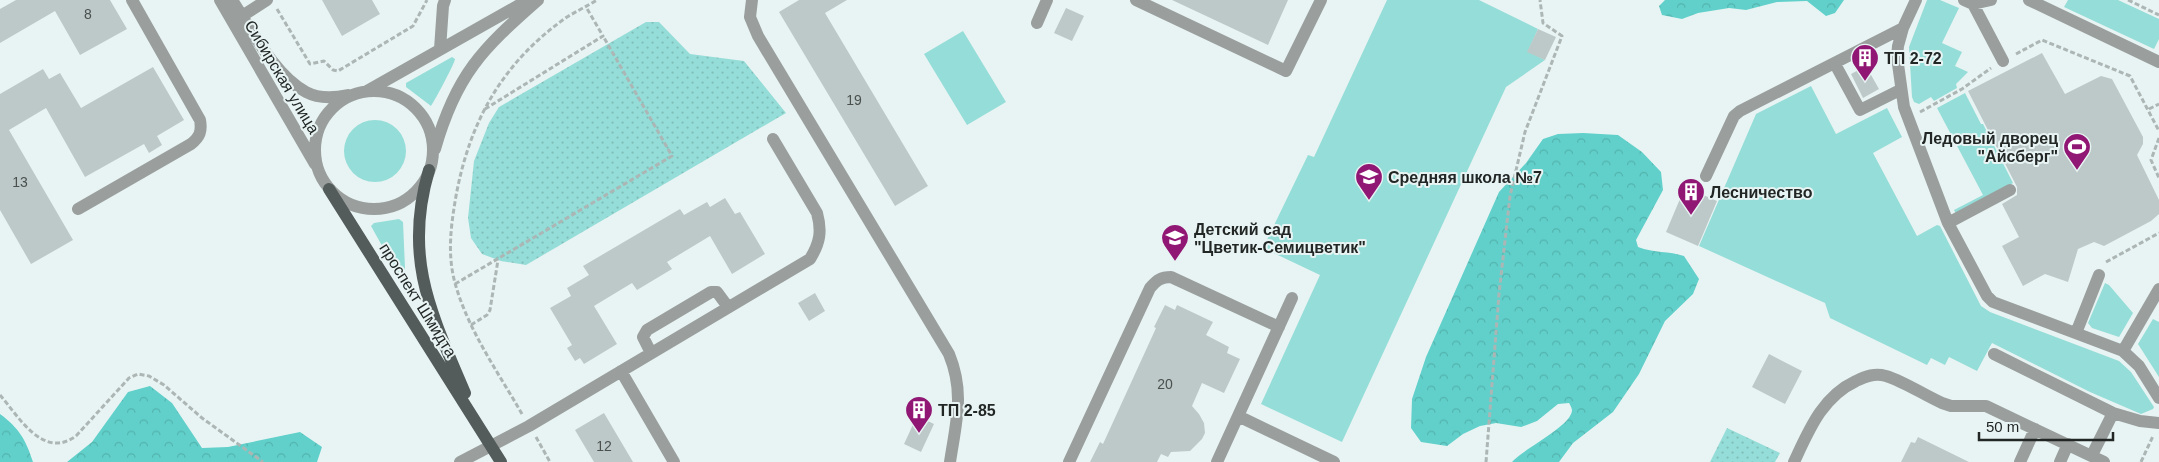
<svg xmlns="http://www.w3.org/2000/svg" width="2159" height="462" font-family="Arial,sans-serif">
<defs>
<pattern id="forest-crowns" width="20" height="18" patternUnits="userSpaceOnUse" patternTransform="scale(1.25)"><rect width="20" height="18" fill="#61d0ca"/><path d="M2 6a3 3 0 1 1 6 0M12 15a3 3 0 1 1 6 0" fill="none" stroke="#54b3ad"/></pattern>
<pattern id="park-dots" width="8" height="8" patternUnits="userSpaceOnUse" patternTransform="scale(1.25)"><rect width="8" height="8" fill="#95ddd8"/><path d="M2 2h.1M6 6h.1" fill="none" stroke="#80beb9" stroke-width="1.8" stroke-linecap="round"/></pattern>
</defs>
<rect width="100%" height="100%" fill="#e8f4f3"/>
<!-- grass -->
<path fill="#95ddd8" d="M1387,0H1479L1538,29L1528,51L1545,60L1506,87L1342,442L1261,404L1320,275L1263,248L1308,155L1314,157Z
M1927,0H1940L1959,8L1942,43L1962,52L1955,66L1968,72L1956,84L1957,88L1934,101L1931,97L1919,104L1914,102L1912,97L1909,47Z
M2068,0H2118L2159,19V39L2154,49L2064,7Z
M963,31L1006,102L967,125L924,54Z
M452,57L455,59C455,63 435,100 431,106L406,87V83Z
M1811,86L1836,134L1887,108L1902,137L1873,153L1917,236L1937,225L1940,226L1981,306L1990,312L2119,361L2131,372L2154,407L2153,409L2141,414L2090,392L1992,343L1977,371L1949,357L1945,365L1931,358L1927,365L1830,318L1825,303L1699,246L1756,114Z
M1965,93L1981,124H1983L2013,183L1956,214L1954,210L1983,195L1937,108Z
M344 151a31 31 0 1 1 62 0a31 31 0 1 1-62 0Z
M399,219L403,222L405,268L404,271L400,273L396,271L371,226L374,223Z
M2105,283L2109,285L2133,313L2119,337L2092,328L2088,323Z
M2153,319L2159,322V377L2138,344Z"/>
<!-- forest -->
<path fill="url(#forest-crowns)" d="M1665,0H1844L1835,13L1826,16L1807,1L1777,2L1746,10L1729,8L1698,13L1682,19L1662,15L1659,6Z
M1583,133L1618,135L1642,152L1661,172L1663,190L1636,240L1638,247C1654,253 1669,251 1684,256L1699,279L1693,294L1665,321L1639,374L1613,412L1573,443L1559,462H1512C1523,449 1572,426 1572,410C1572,409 1570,404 1569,403L1558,404L1537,421L1521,427L1496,423L1480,426L1463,434L1447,446L1421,442L1411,428L1412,399L1426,357L1499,192L1526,163L1543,139L1558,134Z
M150,386L172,403L202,448L228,447L300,432L322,447L317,462H67L92,442L128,392Z
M0,414C19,428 26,440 33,462H0Z"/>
<!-- park -->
<path fill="url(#park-dots)" d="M646,22H659L690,54L744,61L786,113L526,265L501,261L482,254L471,238L468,218L474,161L489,123L499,107Z
M1727,428L1780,453L1775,462H1710Z"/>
<!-- building -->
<path fill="#bdc9c8" d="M16,0H110L127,29L80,55L55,11L0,43V9Z
M322,0H372L380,14L342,36Z
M799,0H847L825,13L928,186L895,206L779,12Z
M1172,0H1288L1268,45Z
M1066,8L1084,16L1072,41L1054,33Z
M1538,29L1556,37L1545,60L1527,52Z
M2042,53L2065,94L2101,76L2112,79L2143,137V144L2137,155L2159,200V214L2151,221L2104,246L2094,242L2078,249L2068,282L2045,274L2023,286L2002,246L2019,237L2002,204L2017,195V187L1968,91Z
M1866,66L1879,89L1863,98L1851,74Z
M153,67L184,120L157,136L162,145L149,153L144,144L85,177L46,108L9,130L73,240L31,264L0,210V94L43,69L49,79L60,73L81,108Z
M1685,187L1717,201L1698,246L1666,232Z
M725,198L735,214L740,212L765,254L732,274L710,236L667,262L672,269L637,290L632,283L594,306L617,344L584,364L580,358L575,361L567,348L572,345L550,308L571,296L567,288L589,275L583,266L680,209L684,215L707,202L710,207Z
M815,293L825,311L809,321L798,303Z
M1165,305L1175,310L1177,305L1213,322L1206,335L1229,347L1227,353L1240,359L1224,393L1202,383L1192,406L1199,414L1204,423L1205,433L1202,439L1190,451L1171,452L1168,457L1161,454L1157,462H1090L1100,442L1103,444L1156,328L1154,327Z
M1769,354L1802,371L1785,404L1752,387Z
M604,413L633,462H594L575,430Z
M917,416L934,424L921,452L904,444Z
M1918,437L1969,462H1901L1911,442L1915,443Z"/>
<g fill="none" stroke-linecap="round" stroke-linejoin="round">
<!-- path -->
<path stroke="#acb6b5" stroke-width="3" stroke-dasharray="5 2.5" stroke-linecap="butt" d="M2128,0L2159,15
M277,9L310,64L324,61L333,70L338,71L413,26L427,0
M2016,54L2042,40L2130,76L2159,131
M485,109L603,36L586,7
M2149,109L2159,104
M1920,112L1962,89L1991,68
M2159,138L2151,160L2159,178
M2106,262L2159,233
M455,284L672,156L603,36
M471,325L487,315L490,310L498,260
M0,395C19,417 43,460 76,436L129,378L138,374L149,376L164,385L202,418L263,462
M522,414C498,372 468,330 455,283C447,254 451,225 456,196C470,120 503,62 567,17C577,11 587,6 597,0
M536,437L550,462
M1486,462L1499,294L1510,196L1525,132L1562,36L1543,23L1540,0
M2141,462L2153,436"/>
<!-- minor -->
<path stroke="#9a9f9e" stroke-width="12" d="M220,0L315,164
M232,0C251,29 275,76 306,92C319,99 334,98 348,95
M752,0L750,17L758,36L949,354C965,393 956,422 950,462
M1136,0L1286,71L1321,0
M1916,0L1903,28L1898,46L1897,57L1904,107L1948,223L1987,296L1993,302L2123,351L2139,366L2159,398
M1964,0L1973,4L2003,61
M2029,0L2159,62
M1973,4L1991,0
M242,16L267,0
M1037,23L1047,0
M440,49L443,6L445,0
M1835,64L1860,110L1900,90
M315 150a59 59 0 1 1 118 0a59 59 0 1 1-118 0Z
M367,91L528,0
M435,149C456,75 482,49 538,0
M1706,176L1734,116L1740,111L1903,28
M78,209L191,144C200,137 202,131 200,120L132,0
M1948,223L2010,190
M2076,333L2099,275
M2123,351L2159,289
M651,353L643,337L647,330L711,292H717L728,307
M1994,354L2113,413L2140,421L2159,423
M621,371L674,462
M1238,416L1334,462
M2092,455L2113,413
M460,462L529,426L810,259C820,243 822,231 817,213L773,139
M1069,462L1150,288C1157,280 1161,277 1171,277L1279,327
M1217,462L1292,298
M1794,462C1809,430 1822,397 1856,381C1866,376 1875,373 1886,376C1905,382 1924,395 1942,403L1951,406H1986L2104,462
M2020,462L2035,429
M2060,462L2068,444"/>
<!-- major -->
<path stroke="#535c5b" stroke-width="12" d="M429,170C403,258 431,313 465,393
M329,189L501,462"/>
</g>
<!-- icons -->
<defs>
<symbol id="building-pin" viewBox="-11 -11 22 30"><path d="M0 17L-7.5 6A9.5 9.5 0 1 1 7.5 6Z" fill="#911774" stroke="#e8f4f3"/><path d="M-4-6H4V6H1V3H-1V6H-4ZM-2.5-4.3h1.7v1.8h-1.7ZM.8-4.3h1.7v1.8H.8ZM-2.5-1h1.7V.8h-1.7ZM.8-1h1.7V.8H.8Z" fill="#fff"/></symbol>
<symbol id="stadium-pin" viewBox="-11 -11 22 30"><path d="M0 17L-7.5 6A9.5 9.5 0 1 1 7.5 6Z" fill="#911774" stroke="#e8f4f3"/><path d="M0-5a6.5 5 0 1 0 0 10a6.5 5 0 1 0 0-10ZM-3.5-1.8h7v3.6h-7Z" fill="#fff"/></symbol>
<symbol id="school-pin" viewBox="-11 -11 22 30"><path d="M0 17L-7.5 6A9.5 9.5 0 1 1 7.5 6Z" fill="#911774" stroke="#e8f4f3"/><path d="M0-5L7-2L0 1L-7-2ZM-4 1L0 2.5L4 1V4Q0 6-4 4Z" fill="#fff"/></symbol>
</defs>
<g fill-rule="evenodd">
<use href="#building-pin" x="1849" y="42" width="32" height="43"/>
<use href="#stadium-pin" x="2061" y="131" width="32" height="43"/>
<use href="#school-pin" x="1353" y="161" width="32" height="43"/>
<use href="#building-pin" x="1675" y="176" width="32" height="43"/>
<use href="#school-pin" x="1159" y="222" width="32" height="43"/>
<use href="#building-pin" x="903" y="394" width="32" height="43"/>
</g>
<g text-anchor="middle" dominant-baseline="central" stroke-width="4" stroke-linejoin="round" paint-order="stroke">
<!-- number labels -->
<g font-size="14" fill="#49504e">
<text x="88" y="14">8</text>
<text x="854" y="100">19</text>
<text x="20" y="182">13</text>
<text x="1165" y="384">20</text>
<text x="604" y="446">12</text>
</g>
<!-- poi labels -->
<g font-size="16" font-weight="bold" fill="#222726" stroke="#e8f4f3" text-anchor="start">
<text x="1884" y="58">ТП 2-72</text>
<text x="2058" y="138" text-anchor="end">Ледовый дворец<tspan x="2058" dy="18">"Айсберг"</tspan></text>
<text x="1388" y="177">Средняя школа №7</text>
<text x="1710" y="192">Лесничество</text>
<text x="1194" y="229">Детский сад<tspan x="1194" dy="18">"Цветик-Семицветик"</tspan></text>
<text x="938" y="410">ТП 2-85</text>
</g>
<!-- street labels -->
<g font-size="16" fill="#222726" stroke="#e8f4f3">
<text transform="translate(282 77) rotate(59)">Сибирская улица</text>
<text transform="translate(418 300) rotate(58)">проспект Шмидта</text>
</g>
</g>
<!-- scale -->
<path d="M1979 432v8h134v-8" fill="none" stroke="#222726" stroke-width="2.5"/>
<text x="1986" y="432" font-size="15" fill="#222726" stroke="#e8f4f3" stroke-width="4" paint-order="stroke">50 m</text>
</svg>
